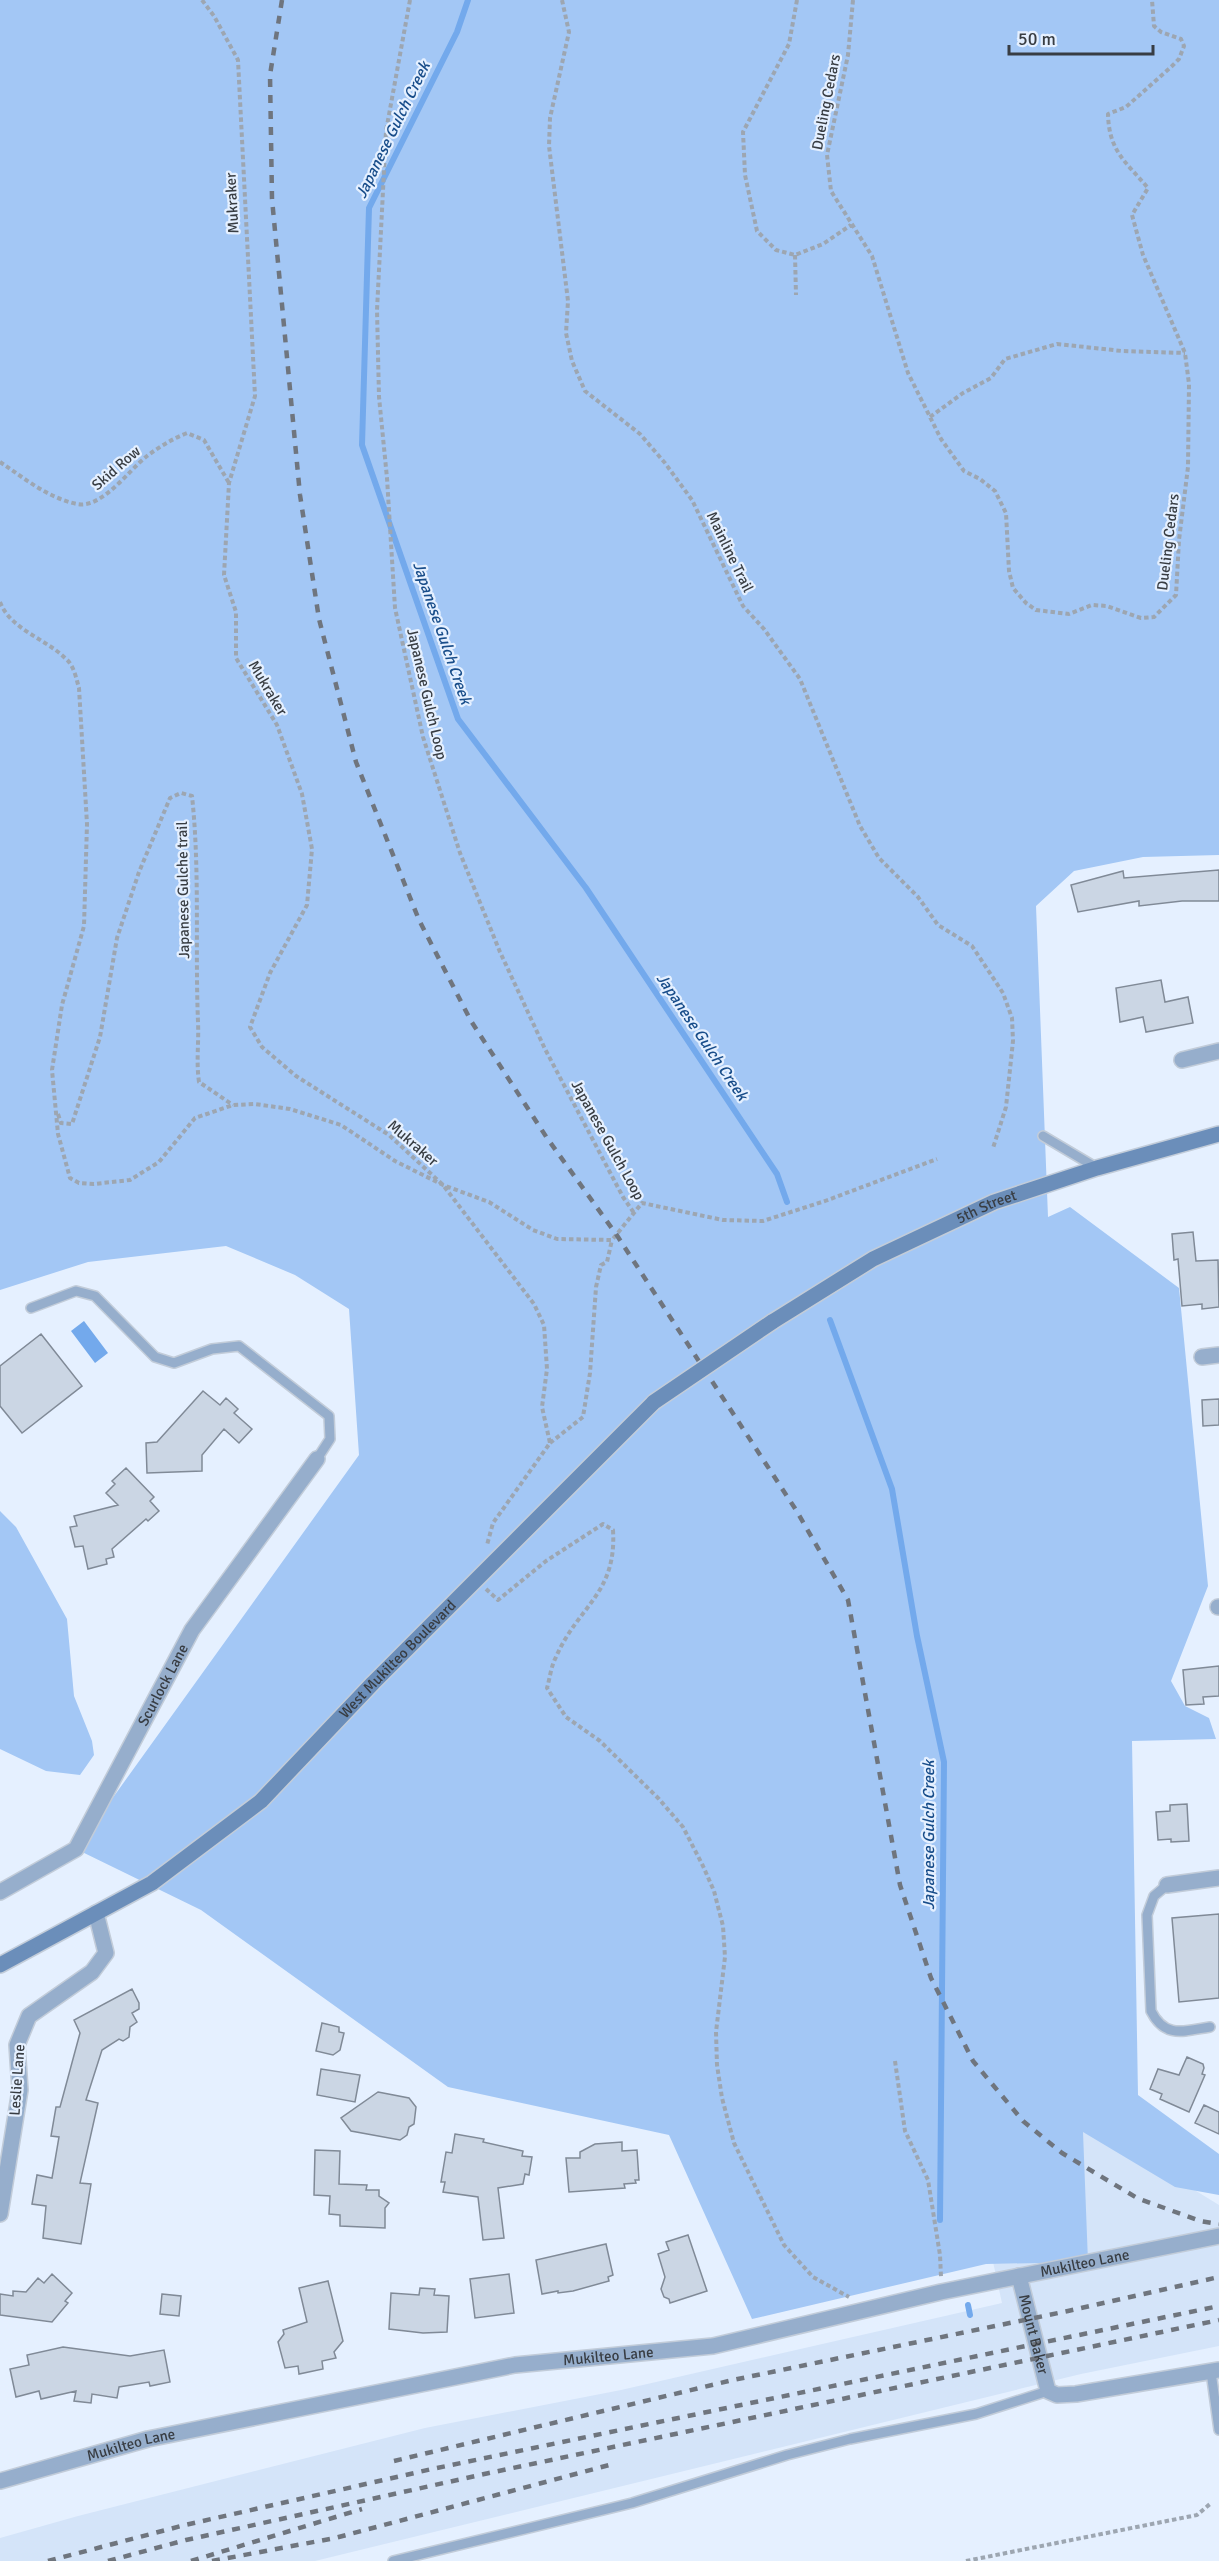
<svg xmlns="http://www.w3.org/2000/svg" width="1219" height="2561" font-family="Signika,sans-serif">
<rect width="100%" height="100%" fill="#e5f0ff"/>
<!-- built -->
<path fill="#d4e4f9" d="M1077,2118L1219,2205V2346L1081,2374L315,2561H0V2538L78,2516L425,2428L621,2390L1002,2303L979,2198Z"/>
<!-- green -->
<path fill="#a3c7f5" d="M0,0H1219V855L1143,857L1074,871L1036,906L1048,1217L1070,1207L1179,1288L1208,1586L1171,1681L1185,1706L1209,1718L1216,1739L1132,1741L1138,2095L1219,2154V2195L1175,2187L1083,2132L1088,2262L986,2264L752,2319L669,2135L448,2087L201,1910L76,1849L359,1455L349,1309L295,1275L226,1246L88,1262L0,1290Z
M0,1511L16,1527L67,1619L74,1696L92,1741L94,1755L80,1775L46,1771L0,1749Z"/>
<!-- water -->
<path fill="#73a9ec" d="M84,1321L108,1353L95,1363L71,1331Z"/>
<!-- pier -->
<path fill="#e5f0ff" d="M1214,2517H1219V2555L1187,2561H1110L1112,2558L1178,2541L1187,2530L1192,2529V2525Z"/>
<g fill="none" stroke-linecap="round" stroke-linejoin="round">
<!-- stream -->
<path stroke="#73a9ec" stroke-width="6" d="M468,0L457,32L369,208L362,445L458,719L586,888L777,1174L787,1202
M830,1320L892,1489L917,1636L944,1762L940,2220
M968,2305L970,2315"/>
</g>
<!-- building -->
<path fill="#cbd6e4" stroke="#808a97" stroke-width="1.5" d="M1219,870V901H1182L1139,906V901L1078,912L1071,885L1123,871L1124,878Z
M1161,980L1165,1002L1188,997L1193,1023L1146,1032L1143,1017L1120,1022L1116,988Z
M1193,1232L1196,1261L1218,1260L1219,1307L1202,1309V1304L1182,1306L1178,1259L1174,1260L1172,1234Z
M41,1334L82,1386L22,1433L0,1406V1366Z
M203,1391L220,1405L226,1398L238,1409L234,1413L252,1429L239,1443L224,1429L202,1455V1471L147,1473L146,1443L157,1442Z
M1219,1399V1425L1203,1426L1202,1400Z
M126,1468L154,1497L150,1501L159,1511L148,1521L146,1519L112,1549L114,1557L106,1559L107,1564L88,1569L83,1546L75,1547L70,1527L77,1526L74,1516L118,1505L106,1493L115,1484L112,1481Z
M1219,1666V1696L1203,1697L1204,1704L1186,1705L1183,1670Z
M1187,1804L1189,1841L1171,1842V1839L1158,1840L1156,1812L1170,1811V1805Z
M1219,1914V1998L1179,2002L1172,1918Z
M132,1989L139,2003V2009L132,2013L137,2022L130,2027L129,2037L123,2041L119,2039L102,2050L86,2100L98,2103L80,2183L91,2184L81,2244L43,2238L46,2206L32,2204L37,2175L52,2178L59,2137L51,2136L56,2107H60L63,2096L80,2033L74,2020Z
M322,2023L339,2027V2032L344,2033L340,2050L333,2055L316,2051Z
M1187,2057L1203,2064L1204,2068L1202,2074L1205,2075L1189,2112L1160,2099L1162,2094L1150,2089L1158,2069L1179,2075Z
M321,2069L360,2075L355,2102L317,2095Z
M378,2092L409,2098L416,2107L414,2124L409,2127L407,2135L400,2140L351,2131L341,2118Z
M1204,2105L1219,2112V2134L1195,2123Z
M455,2134L484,2139L483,2142L523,2151L522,2156L532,2157L529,2175L525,2174L523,2184L498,2188L504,2238L483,2240L478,2197L443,2192L445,2182H441L446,2152L452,2153Z
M622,2142V2151L637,2150L639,2180H635L636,2183L624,2184L625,2188L569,2192L566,2158H580V2152L595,2144Z
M315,2150L340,2151L339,2184L367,2185L366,2190H379V2196L389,2203L385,2208V2228L340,2226V2215L329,2214L330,2196L314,2195Z
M688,2235L707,2291L670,2303L669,2299L664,2297L661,2289L665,2277L658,2254L669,2250L666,2242Z
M606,2244L613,2275L608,2277L609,2281L573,2291L558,2293V2291L542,2294L536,2260Z
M52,2274L72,2293L65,2301L68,2303L52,2322L0,2315V2294L13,2296V2291L26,2292L38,2278L44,2283Z
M509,2274L514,2313L475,2318L470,2279Z
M328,2281L343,2341L334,2352L336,2358L322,2361L323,2369L299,2374L298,2366L285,2368L278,2342L284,2334L283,2330L307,2322L299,2288Z
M420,2288L435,2289L434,2295L449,2296L447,2332L423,2333L389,2329L391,2293L419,2295Z
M162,2294L181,2296L179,2316L160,2314Z
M63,2347L130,2356L164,2350L170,2382L150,2386L149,2382L119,2387L117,2398L92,2394L91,2403L74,2401L76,2391L41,2399L39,2391L16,2397L10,2369L29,2365L27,2355Z"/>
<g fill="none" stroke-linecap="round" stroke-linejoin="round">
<defs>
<path id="lane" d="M1043,1136L1097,1168
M31,1308L76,1291L95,1296L155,1357L174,1363L212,1349L239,1346L329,1416L330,1439L317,1459
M1167,1885L1154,1896L1147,1915L1151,2011C1165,2039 1184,2031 1210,2027
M1211,2372L1219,2430
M393,2561L632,2503L787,2455L850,2439L976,2414L1048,2391"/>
<g id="street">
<path d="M1182,1060L1219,1051"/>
<path d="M1202,1357L1219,1355"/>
<path d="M1218,1607H1219"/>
<path d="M1167,1885L1219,1878"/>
<path id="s1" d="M0,1892L76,1849L192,1630L317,1459"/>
<path d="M0,2214L20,2090L17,2045L29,2016L92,1972L106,1953L96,1913"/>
<path id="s2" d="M1019,2276L1048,2391L1057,2395L1076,2394L1219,2370"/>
<path id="s3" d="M0,2481L148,2439L515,2365L713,2346L941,2292L1219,2236"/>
</g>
<g id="secondary">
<path id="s4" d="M772,1322L873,1259L994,1202L1097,1168L1219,1134"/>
<path id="s5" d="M0,1965L152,1883L261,1801L373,1683L654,1402"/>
</g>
</defs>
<!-- lane casing -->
<use href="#lane" stroke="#c2ccd9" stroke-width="12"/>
<!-- street casing -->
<use href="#street" stroke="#c2ccd9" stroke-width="18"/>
<!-- secondary casing -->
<use href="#secondary" stroke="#c2ccd9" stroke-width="18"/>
<!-- path -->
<path stroke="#9da6b1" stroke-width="4" stroke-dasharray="4.5 3" stroke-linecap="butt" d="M202,0L214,16L238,60L255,396L229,483L224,575L236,612V658L277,725L302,794L312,849L307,905L270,973L250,1027L262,1047L296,1076L389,1135L443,1185L534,1304L544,1325L547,1369L542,1407L550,1443L493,1523L487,1545
M410,0L386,131L377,310L379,397L387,478L395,608L423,737L460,853L500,952L545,1049L623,1197L634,1213
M562,0L569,32L550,118L549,146L568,301L566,333L572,361L585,391L640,434L665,463L692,500L743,606L764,629L800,679L860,826L879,858L918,897L938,925L972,946L1003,993L1012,1018L1013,1041L1006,1107L993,1148
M797,0L789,44L743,132L745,175L757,231L776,250L795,255L823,244L851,225
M853,0L848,55L827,155L831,191L872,256L908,373L941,439L964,471L980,479L995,491L1006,513L1009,571L1013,588L1026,603L1036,610L1069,614L1092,605L1107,606L1141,618L1154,617L1176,595L1179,540L1188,467L1189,384L1185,353L1143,255L1132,215L1148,188C1125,161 1109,151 1108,114L1126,107L1172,66L1179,59L1184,46L1181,39L1161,32L1154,26L1152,0
M795,255L796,295
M930,417L963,393L991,378L1005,359L1057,344L1122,351L1185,353
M0,462C24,478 48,498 77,504C102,509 129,470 147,456C159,447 172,439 187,433L204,440L229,483
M0,602C10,629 46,639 65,658C74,665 76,678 79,688L87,824L84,926L62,1005L52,1070L58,1134L70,1178L79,1183L94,1184L130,1180L159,1162L195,1118L233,1105L255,1104L290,1109L341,1125L395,1161L443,1185L489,1202L533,1230L557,1239L612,1240L642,1203L723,1220L763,1221L825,1201L937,1159
M58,1114L61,1123L72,1124L100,1037L117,938L139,872L170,798L181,793L192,796C200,871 195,947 198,1022C199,1043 196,1061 199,1082L233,1105
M550,1443L583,1417L590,1373L596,1287L601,1265L607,1262L612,1240
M486,1589L498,1600L546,1561L603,1524L613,1530C617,1594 578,1606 556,1657C551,1666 550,1678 547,1688L566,1717L600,1741L659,1799L683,1827L703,1866L714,1891L723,1926L725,1957L716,2032L717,2065L722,2098L734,2143L784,2245L813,2277L849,2297
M895,2061L905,2131L928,2180L940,2255L941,2277
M966,2561L1197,2515L1210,2504"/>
<!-- lane -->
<use href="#lane" stroke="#96aecc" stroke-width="9"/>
<!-- street -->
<use href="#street" stroke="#96aecc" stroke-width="15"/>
<!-- secondary -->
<use href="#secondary" stroke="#6b8eba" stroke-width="15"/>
<!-- rail -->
<path stroke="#6f757e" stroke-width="4.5" stroke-dasharray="8 8" stroke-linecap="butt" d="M282,0L270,75L272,199L300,495L319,619L356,762L419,920L471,1021L547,1138L616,1234L796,1510L848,1600L900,1885L931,1978L973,2061L1023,2121L1062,2153L1137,2198L1200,2221L1219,2224
M394,2461L733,2380L1068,2311L1219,2277
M48,2561L185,2525L432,2469L1219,2306
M108,2561L186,2540L489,2473L1219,2320
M191,2561L362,2509
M212,2561L335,2538L613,2464"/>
<defs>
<path id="secondary-bridge" d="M654,1402L772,1322"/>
</defs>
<!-- secondary-bridge casing -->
<use href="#secondary-bridge" stroke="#c2ccd9" stroke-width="18" stroke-linecap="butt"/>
<!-- secondary-bridge -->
<use href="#secondary-bridge" stroke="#6b8eba" stroke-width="15"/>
</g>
<g text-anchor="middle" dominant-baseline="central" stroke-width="4.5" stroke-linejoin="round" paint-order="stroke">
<!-- street labels -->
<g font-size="15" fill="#383d43" stroke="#e5f0ff">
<text transform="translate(826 102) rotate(-79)">Dueling Cedars</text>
<text transform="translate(232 203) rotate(-93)">Mukraker</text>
<text transform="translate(116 468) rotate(-41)">Skid Row</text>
<text transform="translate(1168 542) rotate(-83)">Dueling Cedars</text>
<text transform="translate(730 552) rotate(64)">Mainline Trail</text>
<text transform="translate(268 688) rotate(59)">Mukraker</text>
<text transform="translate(427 694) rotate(77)">Japanese Gulch Loop</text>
<text transform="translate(183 890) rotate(-91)">Japanese Gulche trail</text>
<text transform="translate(608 1140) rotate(61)">Japanese Gulch Loop</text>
<text transform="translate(413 1143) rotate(41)">Mukraker</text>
<text stroke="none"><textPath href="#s4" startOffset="244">5th Street</textPath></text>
<text stroke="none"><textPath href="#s5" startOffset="506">West Mukilteo Boulevard</textPath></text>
<text stroke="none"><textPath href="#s1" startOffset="273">Scurlock Lane</textPath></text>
<text transform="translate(17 2080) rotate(-86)">Leslie Lane</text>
<text stroke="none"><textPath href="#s3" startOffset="1108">Mukilteo Lane</textPath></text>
<text stroke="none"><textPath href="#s2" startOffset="60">Mount Baker</textPath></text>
<text stroke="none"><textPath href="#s3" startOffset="622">Mukilteo Lane</textPath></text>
<text stroke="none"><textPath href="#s3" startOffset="136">Mukilteo Lane</textPath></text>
</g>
<!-- water labels -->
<g font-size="16" font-style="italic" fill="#184d8a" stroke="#e5f0ff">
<text transform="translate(393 130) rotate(-64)">Japanese Gulch Creek</text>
<text transform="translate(442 633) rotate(71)">Japanese Gulch Creek</text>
<text transform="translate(702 1037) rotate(56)">Japanese Gulch Creek</text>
<text transform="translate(929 1835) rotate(-90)">Japanese Gulch Creek</text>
</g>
</g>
<!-- scale -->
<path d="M1009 45v9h144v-9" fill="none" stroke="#383d43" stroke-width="3"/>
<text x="1018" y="45" font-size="18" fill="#383d43" stroke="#e5f0ff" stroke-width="4.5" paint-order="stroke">50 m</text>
</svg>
